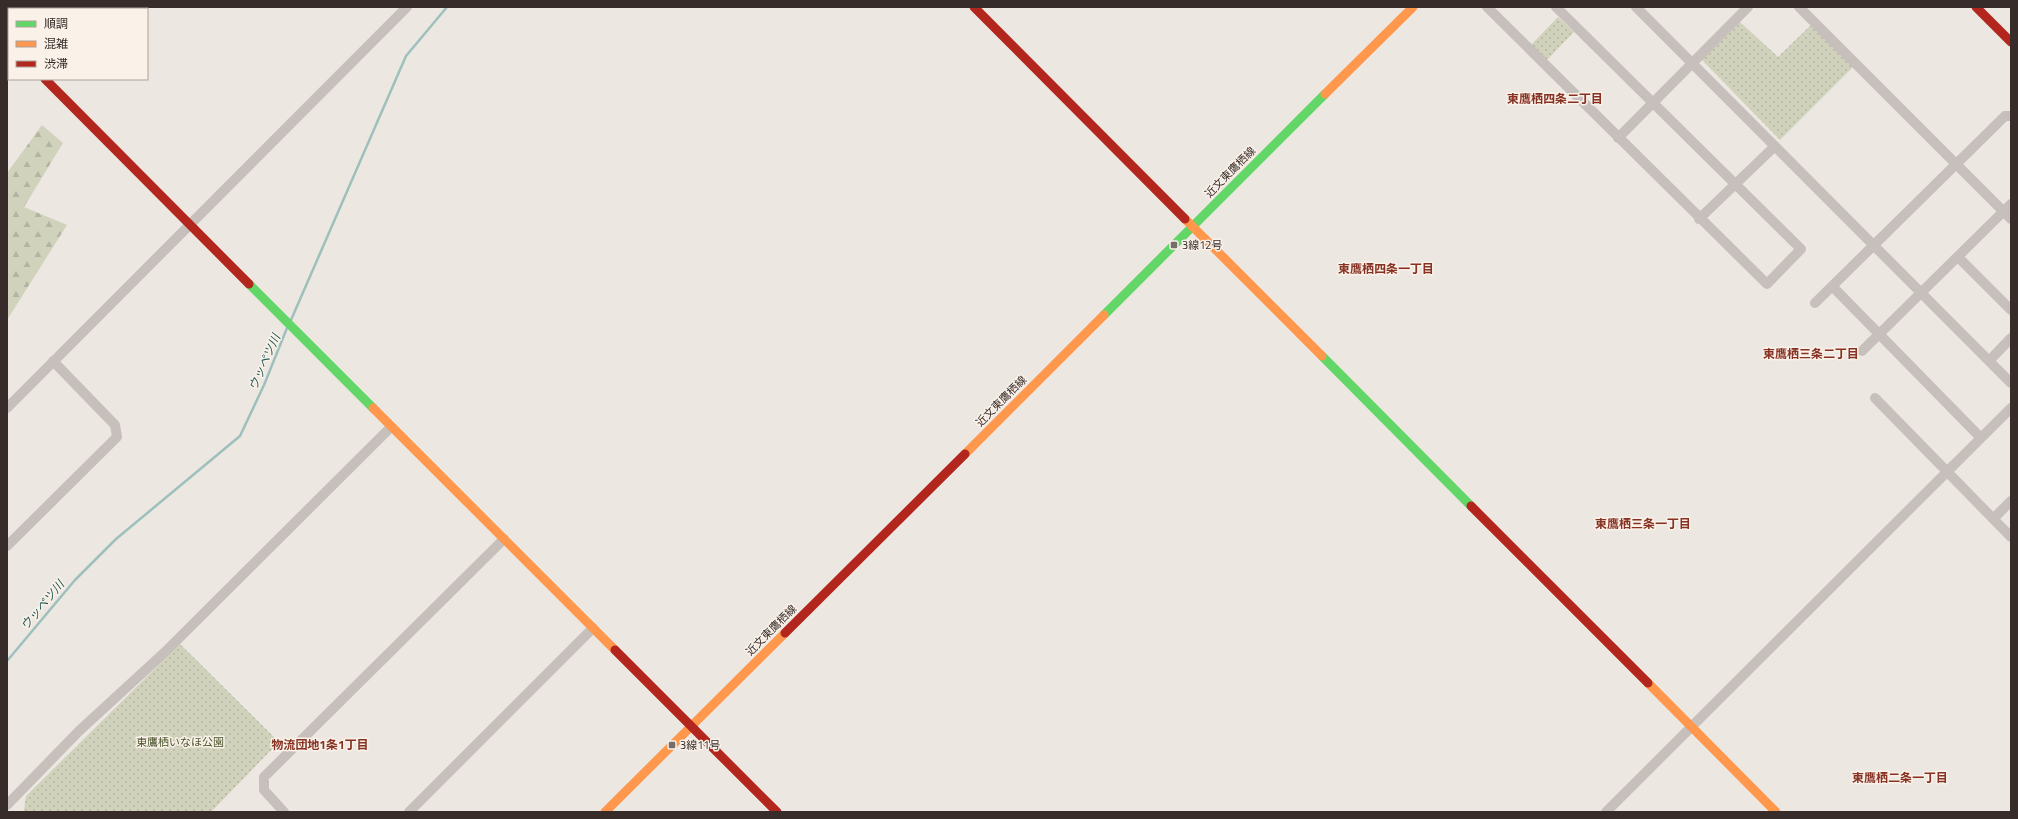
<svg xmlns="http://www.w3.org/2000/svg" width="2018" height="819" font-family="'Titillium Web','Noto Sans JP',sans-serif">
<defs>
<pattern id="forest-firs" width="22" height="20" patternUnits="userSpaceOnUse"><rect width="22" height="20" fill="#d0d2bc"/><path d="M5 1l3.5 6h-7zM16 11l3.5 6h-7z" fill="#b3b4a2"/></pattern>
<pattern id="park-dots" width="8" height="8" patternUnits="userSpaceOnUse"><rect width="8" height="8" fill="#d0d2bc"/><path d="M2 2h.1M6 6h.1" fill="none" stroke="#b3b4a2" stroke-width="1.8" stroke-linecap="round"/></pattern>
</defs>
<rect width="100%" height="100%" fill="#ede7e2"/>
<!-- forest -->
<path fill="url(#forest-firs)" d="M42,125L63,143L24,207L67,225L7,320V173Z"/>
<!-- park -->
<path fill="url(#park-dots)" d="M1558,17L1574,32L1546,61L1531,45Z
M1740,22L1778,57L1811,25L1853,67L1780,140L1702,60Z
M180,644L279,742L211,812H26L24,810L26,796Z"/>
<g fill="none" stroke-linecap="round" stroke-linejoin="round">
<!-- stream -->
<path stroke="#9ec0bd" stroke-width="2.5" d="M291,320L406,56L447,7
M7,661L75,580L116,539L240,436L264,385L287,328"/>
<!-- street -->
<path stroke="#c6bfbb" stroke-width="10" d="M1487,7L1767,284L1801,249L1556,7
M1636,7L2011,383
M1799,7L2011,219
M7,44L9,45
M1618,138L1748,7
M1699,219L1775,146
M1958,257L2011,310
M1832,286L1981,438
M1815,303L2005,116H2011
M1862,351L2011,204
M1989,361L2011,338
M1875,398L2011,537
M7,408L407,7
M1993,519L2011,501
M7,546L117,437L115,425L53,361
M7,805L79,731L164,653L391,427
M284,812L264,790V777L504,539
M409,812L593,628
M1606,812L2011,408"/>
<!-- fast -->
<path stroke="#63d668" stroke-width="9" d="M249,284L373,408
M1104,315L1325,94
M1322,356L1471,506"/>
<!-- slow -->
<path stroke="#ff974d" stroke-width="9" d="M1325,94L1413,7
M1185,219L1322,356
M373,408L615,650
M965,454L1104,315
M1648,683L1776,812
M605,812L785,633"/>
<!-- jam -->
<path stroke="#b3261e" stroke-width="9" d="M974,7L1185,219
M1976,7L2011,42
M45,79L249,284
M1471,506L1648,683
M785,633L965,454
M615,650L777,812"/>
</g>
<!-- markers -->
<g fill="#776d6a" stroke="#faf1e9" stroke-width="1.5">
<rect x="1170" y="241" width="8" height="8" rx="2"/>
<rect x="668" y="741" width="8" height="8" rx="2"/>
</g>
<g text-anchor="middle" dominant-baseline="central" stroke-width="3" stroke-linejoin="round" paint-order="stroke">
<!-- street labels -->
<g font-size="11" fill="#372c29" stroke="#faf1e9">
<text transform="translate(1230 172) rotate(-45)">近文東鷹栖線</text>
<text transform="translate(1001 401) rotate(-45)">近文東鷹栖線</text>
<text transform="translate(771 630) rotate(-45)">近文東鷹栖線</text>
</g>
<!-- poi labels -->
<g font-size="11" fill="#372c29" stroke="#faf1e9" text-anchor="start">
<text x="1182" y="245">3線12号</text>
<text x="680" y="745">3線11号</text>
</g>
<!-- park labels -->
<g font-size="11" fill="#4a562d" stroke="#faf1e9">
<text x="180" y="742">東鷹栖いなほ公園</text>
</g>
<!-- neighbourhood labels -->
<g font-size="12" font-weight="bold" fill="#863122" stroke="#faf1e9">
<text x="1555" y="98">東鷹栖四条二丁目</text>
<text x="1386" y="268">東鷹栖四条一丁目</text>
<text x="1811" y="353">東鷹栖三条二丁目</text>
<text x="1643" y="523">東鷹栖三条一丁目</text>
<text x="320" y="744">物流団地1条1丁目</text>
<text x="1900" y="777">東鷹栖二条一丁目</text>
</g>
<!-- water labels -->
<g font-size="12" font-style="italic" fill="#1e5957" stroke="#faf1e9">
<text transform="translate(264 362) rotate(-66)">ウッペツ川</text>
<text transform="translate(42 605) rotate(-50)">ウッペツ川</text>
</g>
</g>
<!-- border -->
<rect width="2018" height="819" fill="none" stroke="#372c29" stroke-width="16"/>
<!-- legend -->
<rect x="8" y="8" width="140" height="72" fill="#faf1e9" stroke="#aca29c"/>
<rect x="16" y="21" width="20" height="6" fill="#63d668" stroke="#aca29c"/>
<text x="44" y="28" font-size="12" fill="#372c29">順調</text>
<rect x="16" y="41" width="20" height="6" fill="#ff974d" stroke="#aca29c"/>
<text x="44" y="48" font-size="12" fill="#372c29">混雑</text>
<rect x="16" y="61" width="20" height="6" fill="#b3261e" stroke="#aca29c"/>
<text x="44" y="68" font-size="12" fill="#372c29">渋滞</text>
</svg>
